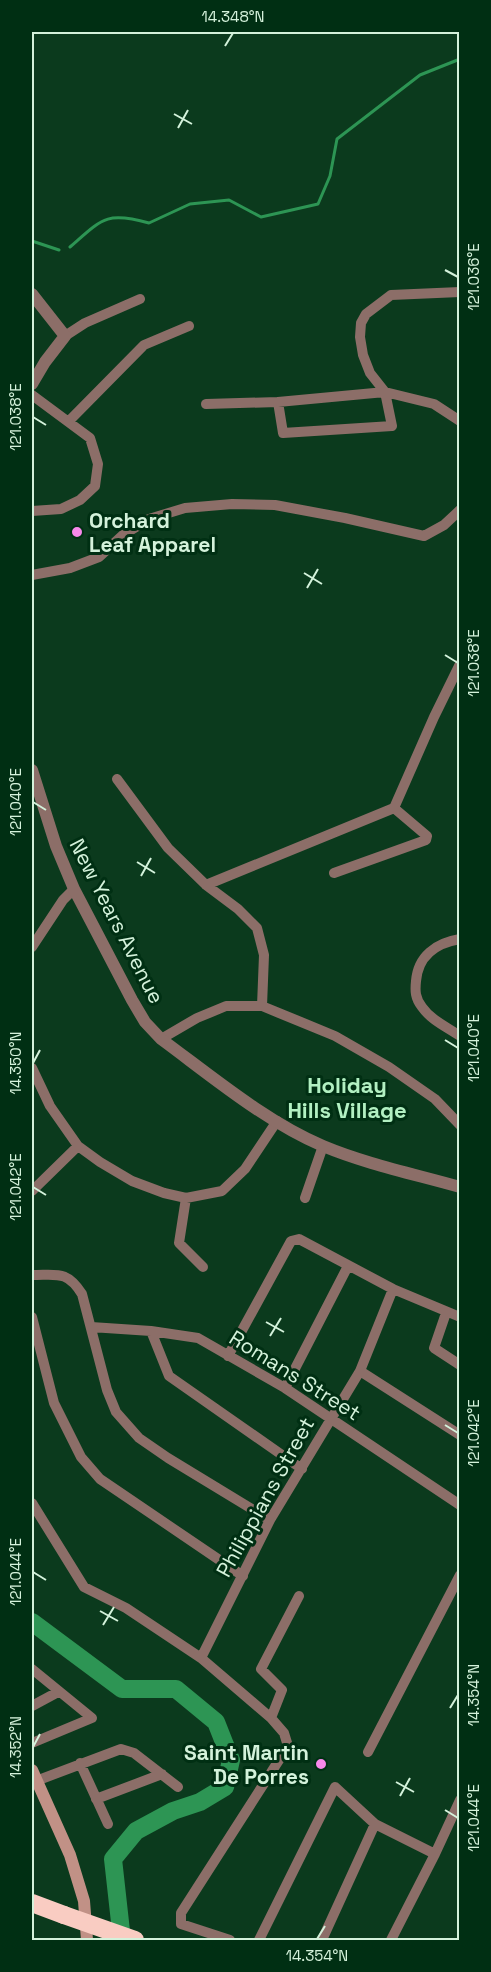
<svg xmlns="http://www.w3.org/2000/svg" width="491" height="1972" font-family="'Space Grotesk',sans-serif">
<rect width="100%" height="100%" fill="#0b3a1d"/>
<g fill="none" stroke-linecap="round" stroke-linejoin="round">
<!-- stream -->
<path stroke="#2d9554" stroke-width="3" d="M32,241L59,250
M70,247C102,219 106,211 149,223L190,204L229,200L261,217L318,204L330,176L337,139L420,75L460,59"/>
<!-- river -->
<path stroke="#2d9554" stroke-width="18" d="M32,1622L122,1689H176L216,1722L231,1760L225,1787L200,1802L173,1811L136,1831L113,1859L122,1940"/>
<!-- minor -->
<path stroke="#8c6e68" stroke-width="10" d="M460,292L391,295L366,314L361,323L360,337L363,355L370,373L385,392L434,404L460,421
M65,336L85,323L140,299
M32,395L90,438L98,464L95,486L80,500L61,509L32,511
M206,404L278,402L385,392L392,426L283,433L278,402
M69,421L144,345L189,326
M32,575L70,568L99,557L123,535L149,519L185,508L232,504L275,505L345,518L424,536L444,525L460,510
M117,779L168,848L206,885L238,909L257,928L264,955L262,1006
M334,873L426,840L427,836L394,808
M206,885L394,808L434,717L460,664
M460,939C436,943 418,956 416,981C415,991 415,998 422,1007C431,1020 447,1027 460,1036
M32,947L63,900L74,889
M161,1039L197,1018L226,1006H262L335,1036L389,1067L435,1099L460,1125
M32,1068L50,1106L78,1146L100,1162L132,1181L164,1193L186,1198L222,1191L245,1169L277,1121
M32,1191L78,1146
M186,1198L179,1243L203,1267
M305,1198L323,1146
M32,1275C57,1275 67,1270 82,1294L107,1390L116,1412L139,1438L168,1458L270,1520
M446,1313L434,1348L460,1365
M32,1317L54,1403L81,1457L100,1479L243,1576
M91,1327L151,1331L198,1338L285,1388L460,1505
M151,1331L169,1376L302,1469
M228,1356L291,1241L299,1239L393,1289L460,1317
M360,1371L460,1435
M285,1388L348,1266
M32,1503L84,1587L126,1608L201,1658L271,1718L284,1733L288,1746L181,1913V1924L230,1940
M201,1658L270,1520L360,1371L393,1289
M32,1669L92,1718L32,1743
M32,1706L58,1692
M271,1718L282,1690L261,1669L299,1596
M368,1752L460,1575
M80,1763L108,1824
M36,1781L121,1749L134,1753L178,1787
M96,1799L162,1774
M259,1940L335,1787L375,1824L435,1854
M322,1940L375,1824
M391,1940L435,1854L460,1800"/>
<!-- tertiary -->
<path stroke="#8c6e68" stroke-width="12" d="M32,294L65,336L45,362L32,384
M32,770L56,846L74,889L132,1000L145,1022L161,1039C210,1075 266,1122 323,1146C366,1164 414,1174 460,1187"/>
<!-- secondary -->
<path stroke="#c19186" stroke-width="12" d="M32,1770L70,1855L84,1901L87,1940"/>
<!-- motorway -->
<path stroke="#f9ccc2" stroke-width="18" d="M32,1903L64,1915"/>
<!-- motorway-bridge -->
<path stroke="#f9ccc2" stroke-width="18" d="M64,1915L135,1940"/>
</g>
<!-- ticks -->
<path fill="none" stroke="#d4f2db" stroke-width="2" d="M225,46L233,33M174,114L192,124M178,128L188,110M445,270L458,277M33,417L46,425M304,573L322,584M307,588L318,569M445,655L458,663M33,802L46,810M137,862L155,873M141,876L151,858M445,1040L458,1048M33,1063L40,1050M33,1187L46,1195M266,1322L284,1332M270,1336L281,1318M445,1425L458,1433M33,1572L46,1580M100,1611L118,1621M103,1625L114,1607M450,1708L458,1695M33,1747L40,1734M396,1782L414,1792M400,1796L410,1778M445,1810L458,1818M317,1939L325,1926"/>
<!-- markers -->
<g fill="#f888ea" stroke="#002f13" stroke-width="2">
<circle cx="77" cy="532" r="6"/>
<circle cx="321" cy="1764" r="6"/>
</g>
<g text-anchor="middle" dominant-baseline="central" stroke-width="6" stroke-linejoin="round" paint-order="stroke">
<!-- poi labels -->
<g font-size="21" font-weight="bold" fill="#d4f2db" stroke="#002f13" text-anchor="start">
<text x="89" y="520">Orchard<tspan x="89" dy="24">Leaf Apparel</tspan></text>
<text x="309" y="1752" text-anchor="end">Saint Martin<tspan x="309" dy="24">De Porres</tspan></text>
</g>
<!-- street labels -->
<g font-size="21" fill="#d4f2db" stroke="#002f13">
<text transform="translate(117 921) rotate(63)">New Years Avenue</text>
<text transform="translate(295 1375) rotate(32)">Romans Street</text>
<text transform="translate(265 1497) rotate(-61)">Philippians Street</text>
</g>
<!-- neighbourhood labels -->
<g font-size="22" font-weight="bold" fill="#b2f0c2" stroke="#002f13">
<text x="347" y="1085">Holiday<tspan x="347" dy="25">Hills Village</tspan></text>
</g>
</g>
<!-- border -->
<rect width="491" height="1972" fill="none" stroke="#002f13" stroke-width="66"/>
<rect x="33" y="33" width="425" height="1906" fill="none" stroke="#d4f2db" stroke-width="2"/>
<g font-size="15" text-anchor="middle" fill="#d4f2db">
<text x="233" y="22">14.348°N</text>
<text transform="translate(474 277) rotate(-90)" y="5">121.036°E</text>
<text transform="translate(16 417) rotate(-90)" y="5">121.038°E</text>
<text transform="translate(474 663) rotate(-90)" y="5">121.038°E</text>
<text transform="translate(16 802) rotate(-90)" y="5">121.040°E</text>
<text transform="translate(474 1048) rotate(-90)" y="5">121.040°E</text>
<text transform="translate(16 1063) rotate(-90)" y="5">14.350°N</text>
<text transform="translate(16 1187) rotate(-90)" y="5">121.042°E</text>
<text transform="translate(474 1433) rotate(-90)" y="5">121.042°E</text>
<text transform="translate(16 1572) rotate(-90)" y="5">121.044°E</text>
<text transform="translate(474 1695) rotate(-90)" y="5">14.354°N</text>
<text transform="translate(16 1747) rotate(-90)" y="5">14.352°N</text>
<text transform="translate(474 1818) rotate(-90)" y="5">121.044°E</text>
<text x="317" y="1961">14.354°N</text>
</g>
</svg>
